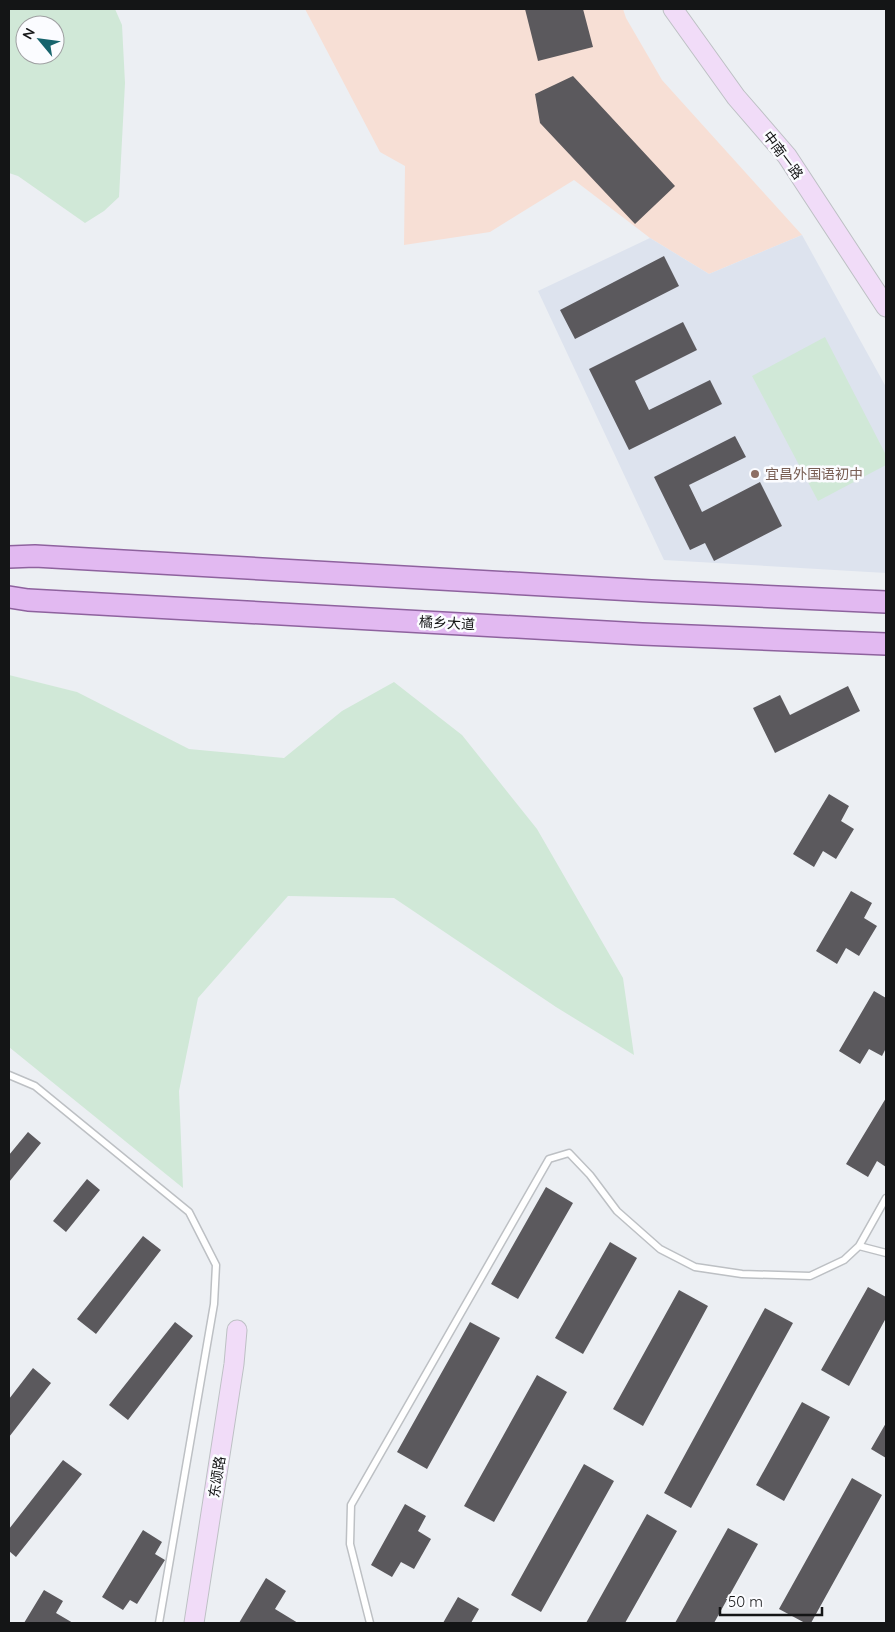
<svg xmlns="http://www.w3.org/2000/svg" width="895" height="1632" font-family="Quicksand,'Noto Sans SC',sans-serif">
<rect width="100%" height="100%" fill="#eceff3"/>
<!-- industrial -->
<path fill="#f7dfd5" d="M305,9H623L626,18L662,80L802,235L709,274L650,238L574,180L490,232L404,245L405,166L380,152Z"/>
<!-- built -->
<path fill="#dde3ee" d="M802,235L886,387V573L664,560L538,291L650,238L709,274Z"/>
<!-- green -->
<path fill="#d0e8d7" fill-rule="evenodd" d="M9,9H115L122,25L125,83L119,197L104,211L85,223L18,176L9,173ZM25,25H55V55H25Z
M825,337L886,455V465L818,501L752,376Z
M9,675L77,692L189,749L284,758L342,711L394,682L462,735L537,829L623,978L634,1055L556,1007L394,898L288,896L198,998L179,1091L183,1188L9,1047Z"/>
<!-- building -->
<path fill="#5b595d" d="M525,9H583L593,47L538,61Z
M573,76L675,186L635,224L540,123L535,94Z
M664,256L679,286L575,339L560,310Z
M683,322L697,350L635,381L649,410L710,380L722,404L629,450L589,369Z
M735,436L746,457L689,485L702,512L760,482L782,526L714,561L705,543L690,550L654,477Z
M848,686L860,711L775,753L753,708L780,695L790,715Z
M829,794L849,806L841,821L854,829L836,859L823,851L814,867L793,854Z
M851,891L872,903L864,918L877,926L859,956L846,948L837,964L816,951Z
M874,991L886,998V1048L882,1056L869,1049L860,1064L839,1051Z
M886,1098V1167L877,1161L868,1177L846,1164Z
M28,1132L41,1143L9,1182V1155Z
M87,1179L100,1190L66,1232L53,1221Z
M546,1187L573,1203L518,1299L491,1284Z
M143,1236L161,1250L96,1334L77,1319Z
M610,1242L637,1258L583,1354L555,1338Z
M868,1287L886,1297V1318L849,1386L821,1370Z
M679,1290L708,1306L643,1426L613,1409Z
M765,1308L793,1323L691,1508L664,1493Z
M175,1322L193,1336L128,1420L109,1405Z
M470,1322L500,1338L427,1469L397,1452Z
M33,1368L51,1383L9,1437V1399Z
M537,1375L567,1392L494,1522L464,1506Z
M802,1402L830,1417L784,1501L756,1485Z
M886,1423V1458L871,1449Z
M63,1460L82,1474L16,1557L9,1551V1529Z
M584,1464L614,1481L541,1612L511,1595Z
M852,1478L882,1495L811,1623H805L779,1609Z
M405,1504L426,1516L418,1531L431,1539L414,1569L401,1562L392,1577L371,1565Z
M647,1514L677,1531L625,1623H586Z
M728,1528L758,1544L714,1623H675Z
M143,1530L162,1542L155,1554L165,1560L137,1604L130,1600L123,1610L102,1597Z
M266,1578L286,1591L275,1609L298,1623H239Z
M44,1590L63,1601L56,1613L73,1623H24Z
M458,1597L479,1609L471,1623H443Z"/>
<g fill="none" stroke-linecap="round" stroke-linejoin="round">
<defs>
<path id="lane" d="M9,1075L35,1086L189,1212L216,1265L214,1304L159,1623
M859,1246L886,1253
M370,1623L350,1544L351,1505L549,1159L569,1153L590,1175L617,1211L660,1249L695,1267L742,1274L810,1276L844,1260L859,1246L886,1198"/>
<path id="secondary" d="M673,9L736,97L787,156L886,307
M194,1623L234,1364L237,1330"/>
<path id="primary" d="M9,557L35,556L651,591L886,602
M9,597L28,600L642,634L886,644"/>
</defs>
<!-- lane casing -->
<use href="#lane" stroke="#bdc0c4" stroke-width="9"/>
<!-- secondary casing -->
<use href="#secondary" stroke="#bdc0c4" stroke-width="21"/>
<!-- primary casing -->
<use href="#primary" stroke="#8e629e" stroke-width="24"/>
<!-- lane -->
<use href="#lane" stroke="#fff" stroke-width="6"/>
<!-- secondary -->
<use href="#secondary" stroke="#f1dcf8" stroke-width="19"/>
<!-- primary -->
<use href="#primary" stroke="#e2b9f1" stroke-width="21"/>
</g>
<!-- markers -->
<circle fill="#8d6e63" stroke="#fbfcff" stroke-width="2" cx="755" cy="474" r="5"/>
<g text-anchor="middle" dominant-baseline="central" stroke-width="5" stroke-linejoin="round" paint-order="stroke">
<!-- street labels -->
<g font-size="14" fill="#141516" stroke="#fbfcff">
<text transform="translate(783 155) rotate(53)">中南一路</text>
<text transform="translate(447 623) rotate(3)">橘乡大道</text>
<text transform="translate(217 1477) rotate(-81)">东颂路</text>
</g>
<!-- education labels -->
<g font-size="14" fill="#785e54" stroke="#fbfcff" text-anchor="start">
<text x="765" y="474">宜昌外国语初中</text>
</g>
</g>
<!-- border -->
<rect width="895" height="1632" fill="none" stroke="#141516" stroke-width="20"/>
<!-- north arrow -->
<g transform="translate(40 40) rotate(299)"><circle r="24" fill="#fbfcff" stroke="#9fa0a2"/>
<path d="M0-4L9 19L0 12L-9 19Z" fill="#17646d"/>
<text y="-8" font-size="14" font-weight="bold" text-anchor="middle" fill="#141516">N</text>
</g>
<!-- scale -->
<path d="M720 1607v8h102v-8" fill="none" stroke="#141516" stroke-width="2.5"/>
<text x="728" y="1607" font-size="15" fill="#141516" stroke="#fbfcff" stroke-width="4" paint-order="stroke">50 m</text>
</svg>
